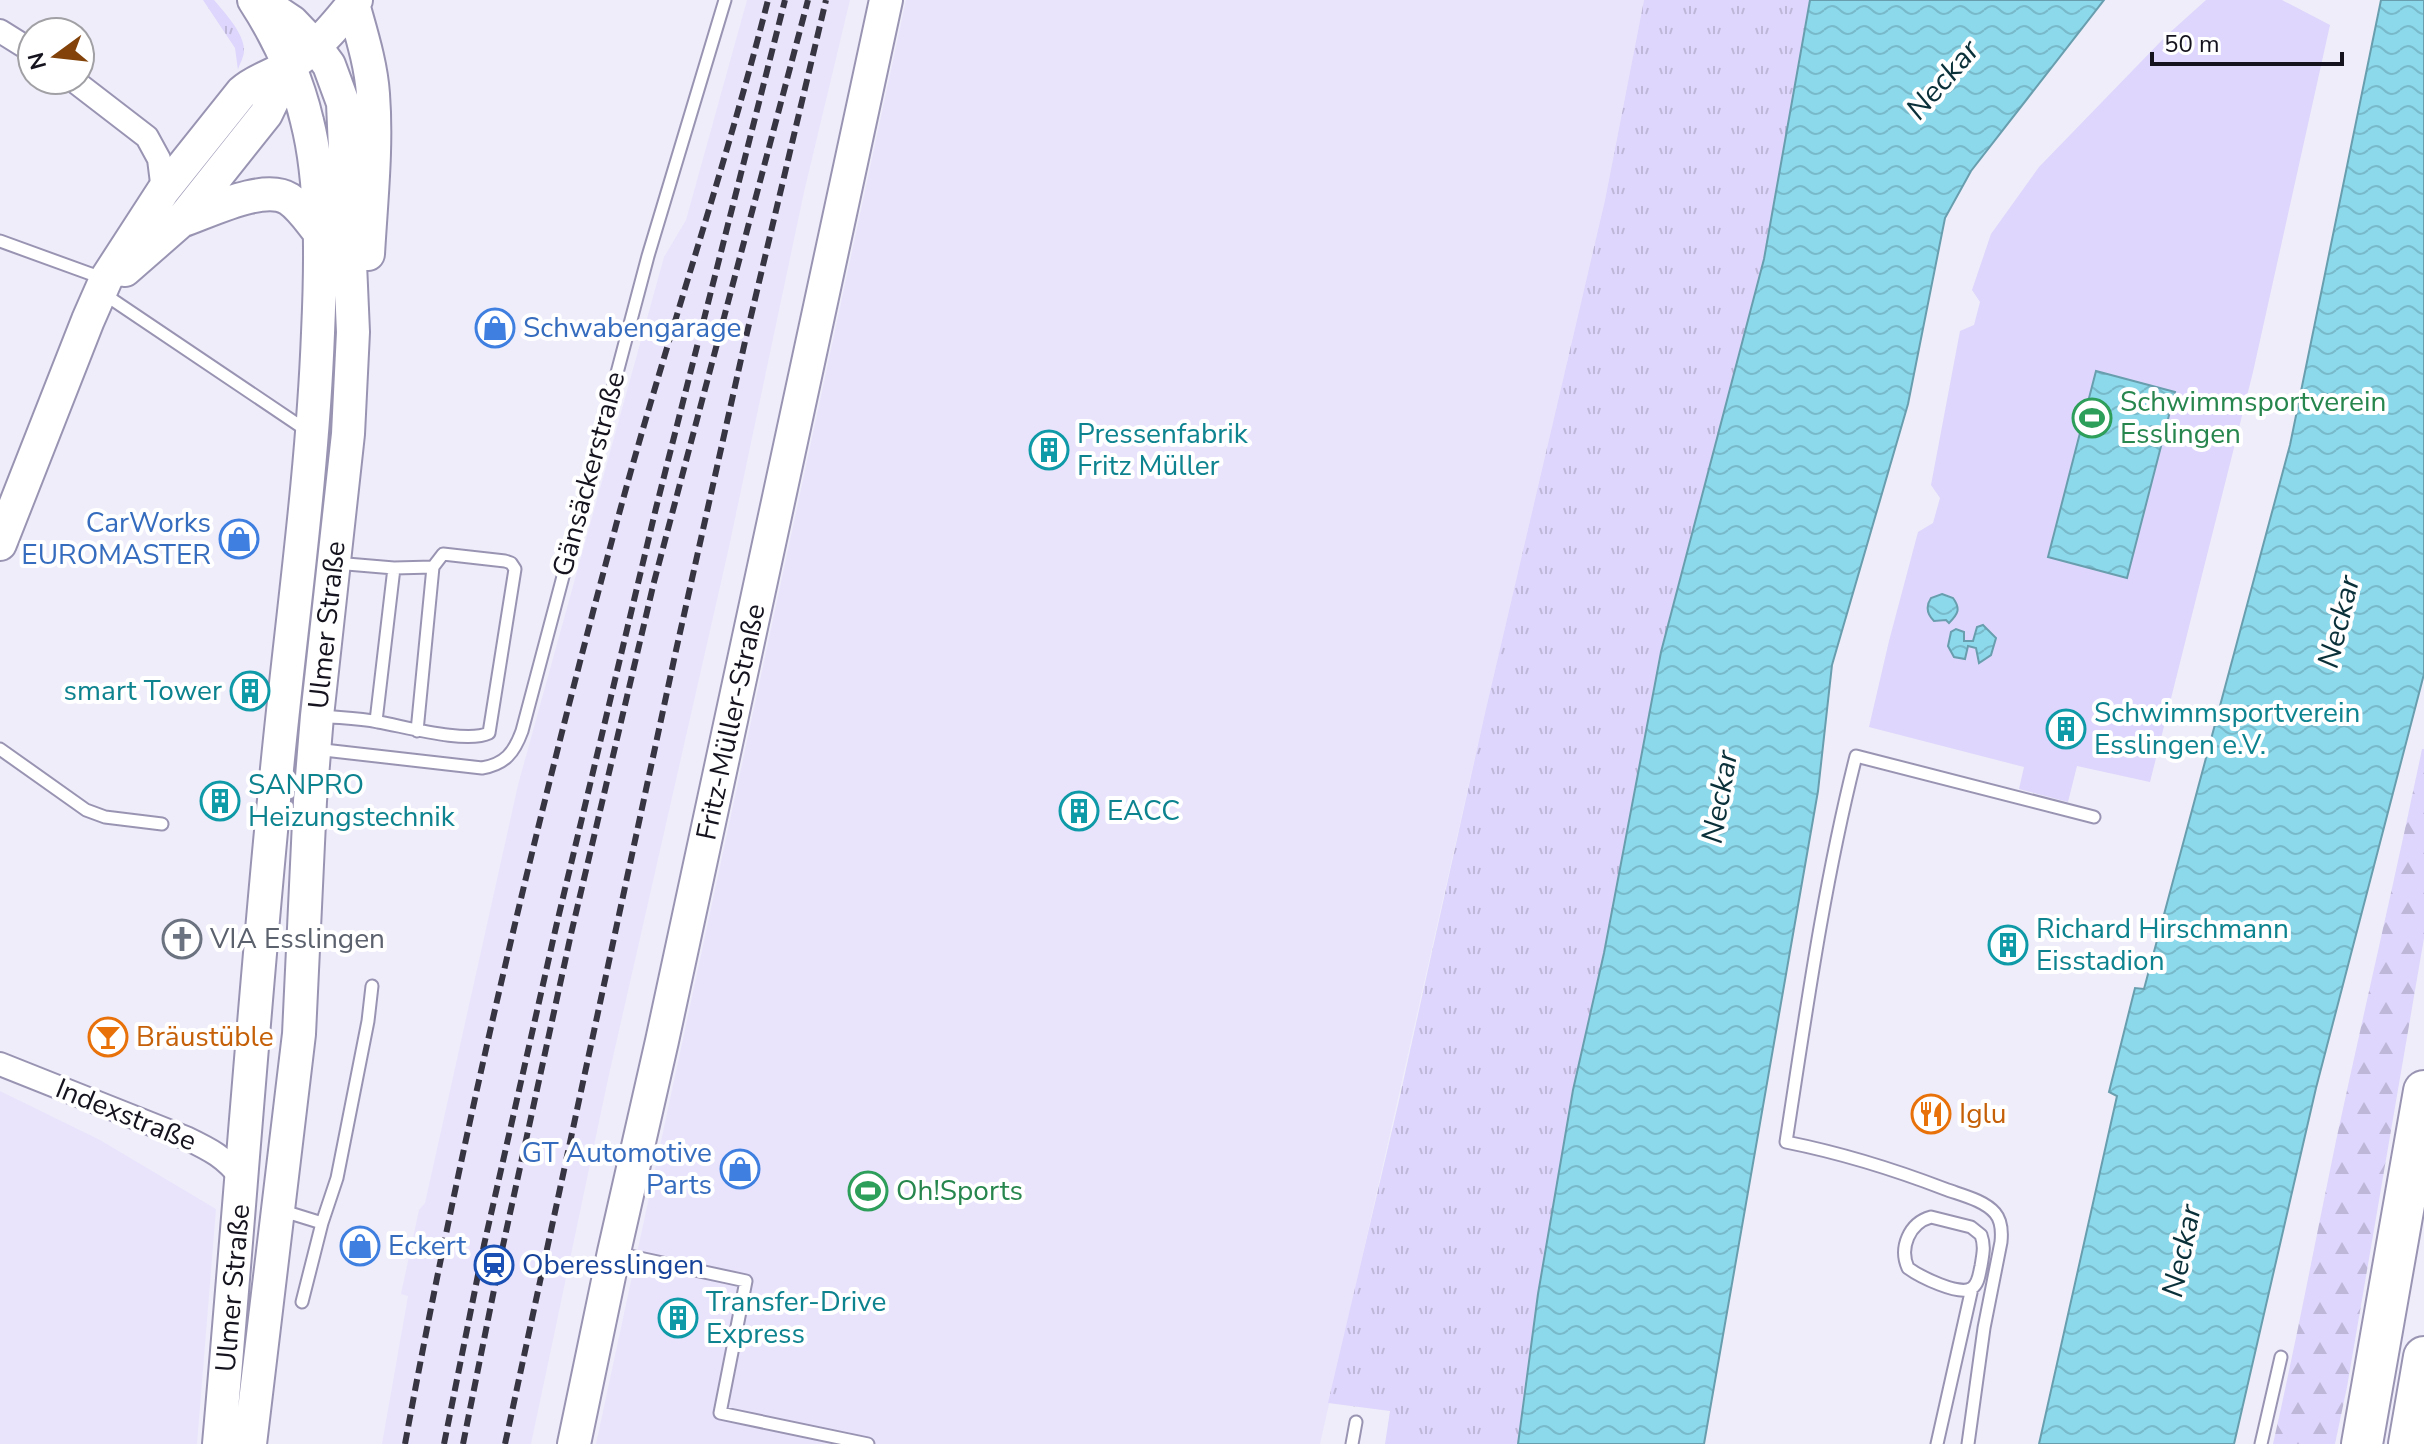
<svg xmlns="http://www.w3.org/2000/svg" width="2424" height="1444" font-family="'Nunito Sans',sans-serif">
<defs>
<pattern id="grass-tufts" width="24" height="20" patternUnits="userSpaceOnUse" patternTransform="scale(2)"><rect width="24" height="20" fill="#ded6fc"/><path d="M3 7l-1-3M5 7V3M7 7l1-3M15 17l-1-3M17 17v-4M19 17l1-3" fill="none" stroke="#beb7d8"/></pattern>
<pattern id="forest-firs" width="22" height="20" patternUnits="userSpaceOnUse" patternTransform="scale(2)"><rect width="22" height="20" fill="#ded6fc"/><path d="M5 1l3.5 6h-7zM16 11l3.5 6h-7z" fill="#beb7d8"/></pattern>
<pattern id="water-waves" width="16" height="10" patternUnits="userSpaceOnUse" patternTransform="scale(2)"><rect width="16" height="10" fill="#8cd9ec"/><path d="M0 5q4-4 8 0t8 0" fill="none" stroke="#78b9ca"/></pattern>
</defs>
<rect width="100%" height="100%" fill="#efedfa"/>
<!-- built -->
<path fill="#e9e4fc" d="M747,0H850L804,192L729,547L608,1079L531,1444H382L408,1296L401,1294L419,1210L425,1203L518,785L664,257L686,220Z
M906,0H1644L1605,200L1485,713L1320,1444H596Z
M0,1091L100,1140L216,1209L197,1444H0Z"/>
<!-- grass -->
<path fill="url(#grass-tufts)" d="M203,0H214C224,12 245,34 244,51C244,57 239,65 238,70L235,48Z
M1644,0H1810L1764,259L1683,566L1604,953L1573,1090L1538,1294L1518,1444H1385L1390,1411L1328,1403L1398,1105L1485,713L1605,200Z"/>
<!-- forest -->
<path fill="url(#forest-firs)" d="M2422,749H2424V938L2347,1387L2335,1444H2273C2296,1343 2315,1242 2336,1141C2364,1010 2395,880 2422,749Z"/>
<!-- pitch -->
<path fill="#ded6fc" d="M2206,0H2282L2330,25L2253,372L2150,782L2077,766L2068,802L2019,789L2024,767L1869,727L1889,641L1918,532L1933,523L1940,498L1931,485L1960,331L1974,325L1980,302L1972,290L1991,234L2039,167L2166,36Z"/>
<!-- water -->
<path fill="url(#water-waves)" stroke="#689eae" stroke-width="2" d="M1810,0H2104L1971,171L1945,218L1908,404L1832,665L1818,791L1704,1444H1518L1538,1294L1573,1090L1604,953L1661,652L1764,259Z
M2381,0H2424V674L2316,1088L2234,1444H2039L2117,1096L2109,1092L2135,988L2144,989L2290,445Z
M2096,371L2175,392L2127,578L2048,557Z
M1942,594L1953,598C1961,609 1958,614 1949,623L1946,620L1934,621C1927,614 1925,607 1931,598Z
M1983,625L1996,638L1991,655L1979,663L1976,648L1968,646L1965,659L1954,657L1948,646L1951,632L1956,629L1964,632V641H1973L1977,627Z"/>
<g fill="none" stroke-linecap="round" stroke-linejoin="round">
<defs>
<path id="lane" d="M0,241L102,278
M104,294L309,432
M335,563L394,568L433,567L417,731
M321,716C340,718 359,718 378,722C403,726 467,744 489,733L515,569L511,563L505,561L443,554L433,567
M376,721L394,568
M0,749L86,810L105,817L162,824
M315,749L482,768C505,764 514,753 522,731L648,256L725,0
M280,1210L322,1223L337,1178L368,1021L372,986
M1931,1217L1971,1227L1981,1235C1985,1246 1983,1254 1981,1266C1979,1274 1979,1283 1972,1288C1960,1297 1919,1276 1908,1268C1899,1248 1909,1223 1931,1217Z
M616,1253L746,1281L720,1413L868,1444
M302,1302L322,1223
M1352,1444L1356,1422
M1937,1444L1972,1288
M1968,1444L1984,1328L2001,1242C2002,1232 2002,1221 1995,1213C1984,1200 1961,1195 1945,1189C1893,1169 1841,1153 1786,1142C1806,1012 1824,883 1856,756L2094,817
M2261,1444L2281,1357"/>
<path id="street" d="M0,31L32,51
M73,80L147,137L159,159L163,191
M0,1064L186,1138C211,1150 225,1157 242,1179"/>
<path id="secondary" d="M353,4C361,33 371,64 373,94C377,147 371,201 368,254
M181,221C208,212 264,183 289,199C301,207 310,221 319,232
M125,270L181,221L266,114L289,66
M0,544L88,320L106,279L163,191L242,92C255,80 272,76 287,67C314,52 337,24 356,0
M219,1444C238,1230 253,1015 274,800C288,645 312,489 318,333C321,268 323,183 307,121C297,78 278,37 254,0
M250,1444L299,1034L310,801L317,716L348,434L353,332L343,103L329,65L315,46L292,22L259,0
M574,1444L614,1252L662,1041L886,0"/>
<path id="highway" d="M2362,1444L2424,1091
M2409,1444L2424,1357"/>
</defs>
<!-- lane casing -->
<use href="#lane" stroke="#9a94b3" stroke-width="15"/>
<!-- street casing -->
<use href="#street" stroke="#9a94b3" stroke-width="26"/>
<!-- secondary casing -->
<use href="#secondary" stroke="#9a94b3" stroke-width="36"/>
<!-- highway casing -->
<use href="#highway" stroke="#9a94b3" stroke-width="44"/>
<!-- lane -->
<use href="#lane" stroke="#fff" stroke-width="11"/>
<!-- street -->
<use href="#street" stroke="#fff" stroke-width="22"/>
<!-- secondary -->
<use href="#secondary" stroke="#fff" stroke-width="32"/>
<!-- highway -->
<use href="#highway" stroke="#fff" stroke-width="40"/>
<!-- rail -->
<path stroke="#373541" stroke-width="6" stroke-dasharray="12 6" stroke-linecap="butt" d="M405,1444C463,1128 538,814 622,503C668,335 725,169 768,0
M444,1444L484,1245L556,927L656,508L785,0
M463,1444L502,1250L571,934L654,582L808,0
M505,1444L675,655L746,337L826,0"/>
</g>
<!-- icons -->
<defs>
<symbol id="shop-ring" viewBox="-11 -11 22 22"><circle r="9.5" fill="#fff" stroke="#3f7fe0" stroke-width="1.5"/><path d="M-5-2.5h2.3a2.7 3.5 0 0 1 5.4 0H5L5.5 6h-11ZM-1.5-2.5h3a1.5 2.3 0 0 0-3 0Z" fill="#3f7fe0"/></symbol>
<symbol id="stadium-ring" viewBox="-11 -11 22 22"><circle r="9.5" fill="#fff" stroke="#2e9e5b" stroke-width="1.5"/><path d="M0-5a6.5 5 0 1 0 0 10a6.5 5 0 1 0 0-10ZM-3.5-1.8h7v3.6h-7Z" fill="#2e9e5b"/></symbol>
<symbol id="building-ring" viewBox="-11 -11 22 22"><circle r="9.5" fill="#fff" stroke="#0f9aa8" stroke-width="1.5"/><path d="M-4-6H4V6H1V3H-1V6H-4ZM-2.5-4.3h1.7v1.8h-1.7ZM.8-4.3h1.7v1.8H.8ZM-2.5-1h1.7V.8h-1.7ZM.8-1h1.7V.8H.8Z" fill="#0f9aa8"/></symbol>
<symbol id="church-ring" viewBox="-11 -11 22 22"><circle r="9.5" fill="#fff" stroke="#6b7280" stroke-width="1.5"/><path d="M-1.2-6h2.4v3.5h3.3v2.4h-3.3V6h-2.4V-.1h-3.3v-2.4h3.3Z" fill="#6b7280"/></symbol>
<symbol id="bar-ring" viewBox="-11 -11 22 22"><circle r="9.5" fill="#fff" stroke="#e8710a" stroke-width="1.5"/><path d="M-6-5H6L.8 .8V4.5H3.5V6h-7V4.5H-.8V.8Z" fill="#e8710a"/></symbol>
<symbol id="restaurant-ring" viewBox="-11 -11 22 22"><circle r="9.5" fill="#fff" stroke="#e8710a" stroke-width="1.5"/><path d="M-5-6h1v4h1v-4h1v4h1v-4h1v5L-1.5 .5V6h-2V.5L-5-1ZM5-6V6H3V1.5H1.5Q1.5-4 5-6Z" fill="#e8710a"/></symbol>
<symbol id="station-ring" viewBox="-11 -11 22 22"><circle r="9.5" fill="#fff" stroke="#1a4fb4" stroke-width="1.5"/><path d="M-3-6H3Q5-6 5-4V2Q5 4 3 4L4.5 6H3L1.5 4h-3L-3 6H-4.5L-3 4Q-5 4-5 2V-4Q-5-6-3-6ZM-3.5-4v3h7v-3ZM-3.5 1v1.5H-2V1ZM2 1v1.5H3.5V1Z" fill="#1a4fb4"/></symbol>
</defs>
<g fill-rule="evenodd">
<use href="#shop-ring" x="473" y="306" width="44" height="44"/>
<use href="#stadium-ring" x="2070" y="396" width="44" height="44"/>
<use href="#building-ring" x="1027" y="428" width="44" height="44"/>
<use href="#shop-ring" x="217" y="517" width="44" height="44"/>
<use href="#building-ring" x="228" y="669" width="44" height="44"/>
<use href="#building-ring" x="2044" y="707" width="44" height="44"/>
<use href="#building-ring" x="198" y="779" width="44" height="44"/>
<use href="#building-ring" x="1057" y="789" width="44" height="44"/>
<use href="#church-ring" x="160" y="917" width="44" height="44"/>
<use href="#building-ring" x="1986" y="923" width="44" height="44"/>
<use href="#bar-ring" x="86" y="1015" width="44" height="44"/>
<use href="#restaurant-ring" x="1909" y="1092" width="44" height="44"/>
<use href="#shop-ring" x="718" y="1147" width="44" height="44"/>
<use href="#stadium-ring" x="846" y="1169" width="44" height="44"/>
<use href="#shop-ring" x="338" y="1224" width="44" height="44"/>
<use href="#station-ring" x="472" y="1243" width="44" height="44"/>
<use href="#building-ring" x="656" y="1296" width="44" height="44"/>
</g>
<g text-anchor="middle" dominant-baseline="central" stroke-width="8" stroke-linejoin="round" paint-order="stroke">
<!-- shop labels -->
<g font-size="28" fill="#366cbe" stroke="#fff" text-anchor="start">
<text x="523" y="328">Schwabengarage</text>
<text x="211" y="523" text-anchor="end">CarWorks<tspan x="211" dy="32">EUROMASTER</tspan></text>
<text x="712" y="1153" text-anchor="end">GT Automotive<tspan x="712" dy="32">Parts</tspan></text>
<text x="388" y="1246">Eckert</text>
</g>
<!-- leisure labels -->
<g font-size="28" fill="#27864d" stroke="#fff" text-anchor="start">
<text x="2120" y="402">Schwimmsportverein<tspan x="2120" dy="32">Esslingen</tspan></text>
<text x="896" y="1191">Oh!Sports</text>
</g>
<!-- culture labels -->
<g font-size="28" fill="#0d838f" stroke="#fff" text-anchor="start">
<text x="1077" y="434">Pressenfabrik<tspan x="1077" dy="32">Fritz Müller</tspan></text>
<text x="222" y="691" text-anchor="end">smart Tower</text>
<text x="2094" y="713">Schwimmsportverein<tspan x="2094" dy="32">Esslingen e.V.</tspan></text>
<text x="248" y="785">SANPRO<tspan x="248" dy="32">Heizungstechnik</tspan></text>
<text x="1107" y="811">EACC</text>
<text x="2036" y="929">Richard Hirschmann<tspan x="2036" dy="32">Eisstadion</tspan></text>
<text x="706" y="1302">Transfer-Drive<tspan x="706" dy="32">Express</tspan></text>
</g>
<!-- street labels -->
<g font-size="28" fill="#15131e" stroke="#fff">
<text transform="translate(589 474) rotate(-75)">Gänsäckerstraße</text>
<text transform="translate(327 625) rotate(-84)">Ulmer Straße</text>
<text transform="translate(731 722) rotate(-78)">Fritz-Müller-Straße</text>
<text transform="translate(126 1115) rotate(22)">Indexstraße</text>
<text transform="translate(233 1288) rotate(-85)">Ulmer Straße</text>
</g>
<!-- worship labels -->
<g font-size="28" fill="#5b616d" stroke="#fff" text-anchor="start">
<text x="210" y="939">VIA Esslingen</text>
</g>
<!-- food labels -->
<g font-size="28" fill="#c56008" stroke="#fff" text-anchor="start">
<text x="136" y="1037">Bräustüble</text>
<text x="1959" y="1114">Iglu</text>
</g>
<!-- transit labels -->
<g font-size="28" fill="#164399" stroke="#fff" text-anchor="start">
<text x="522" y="1265">Oberesslingen</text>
</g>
<!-- water labels -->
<g font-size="30" font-style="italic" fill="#0a3039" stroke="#fff">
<text transform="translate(1943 80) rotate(-49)">Neckar</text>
<text transform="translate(2339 622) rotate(-76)">Neckar</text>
<text transform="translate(1720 797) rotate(-80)">Neckar</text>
<text transform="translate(2182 1251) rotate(-78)">Neckar</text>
</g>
</g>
<!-- north arrow -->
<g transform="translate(56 56) rotate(255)"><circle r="38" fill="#ffffff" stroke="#a1a1a5" stroke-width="2"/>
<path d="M0-6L14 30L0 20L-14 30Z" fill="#824209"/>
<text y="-12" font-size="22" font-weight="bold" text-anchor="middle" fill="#15131e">N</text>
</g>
<!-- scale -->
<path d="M2152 52v12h190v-12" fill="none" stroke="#15131e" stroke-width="4"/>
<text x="2164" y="52" font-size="24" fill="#15131e" stroke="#ffffff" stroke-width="6" paint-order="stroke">50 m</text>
</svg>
